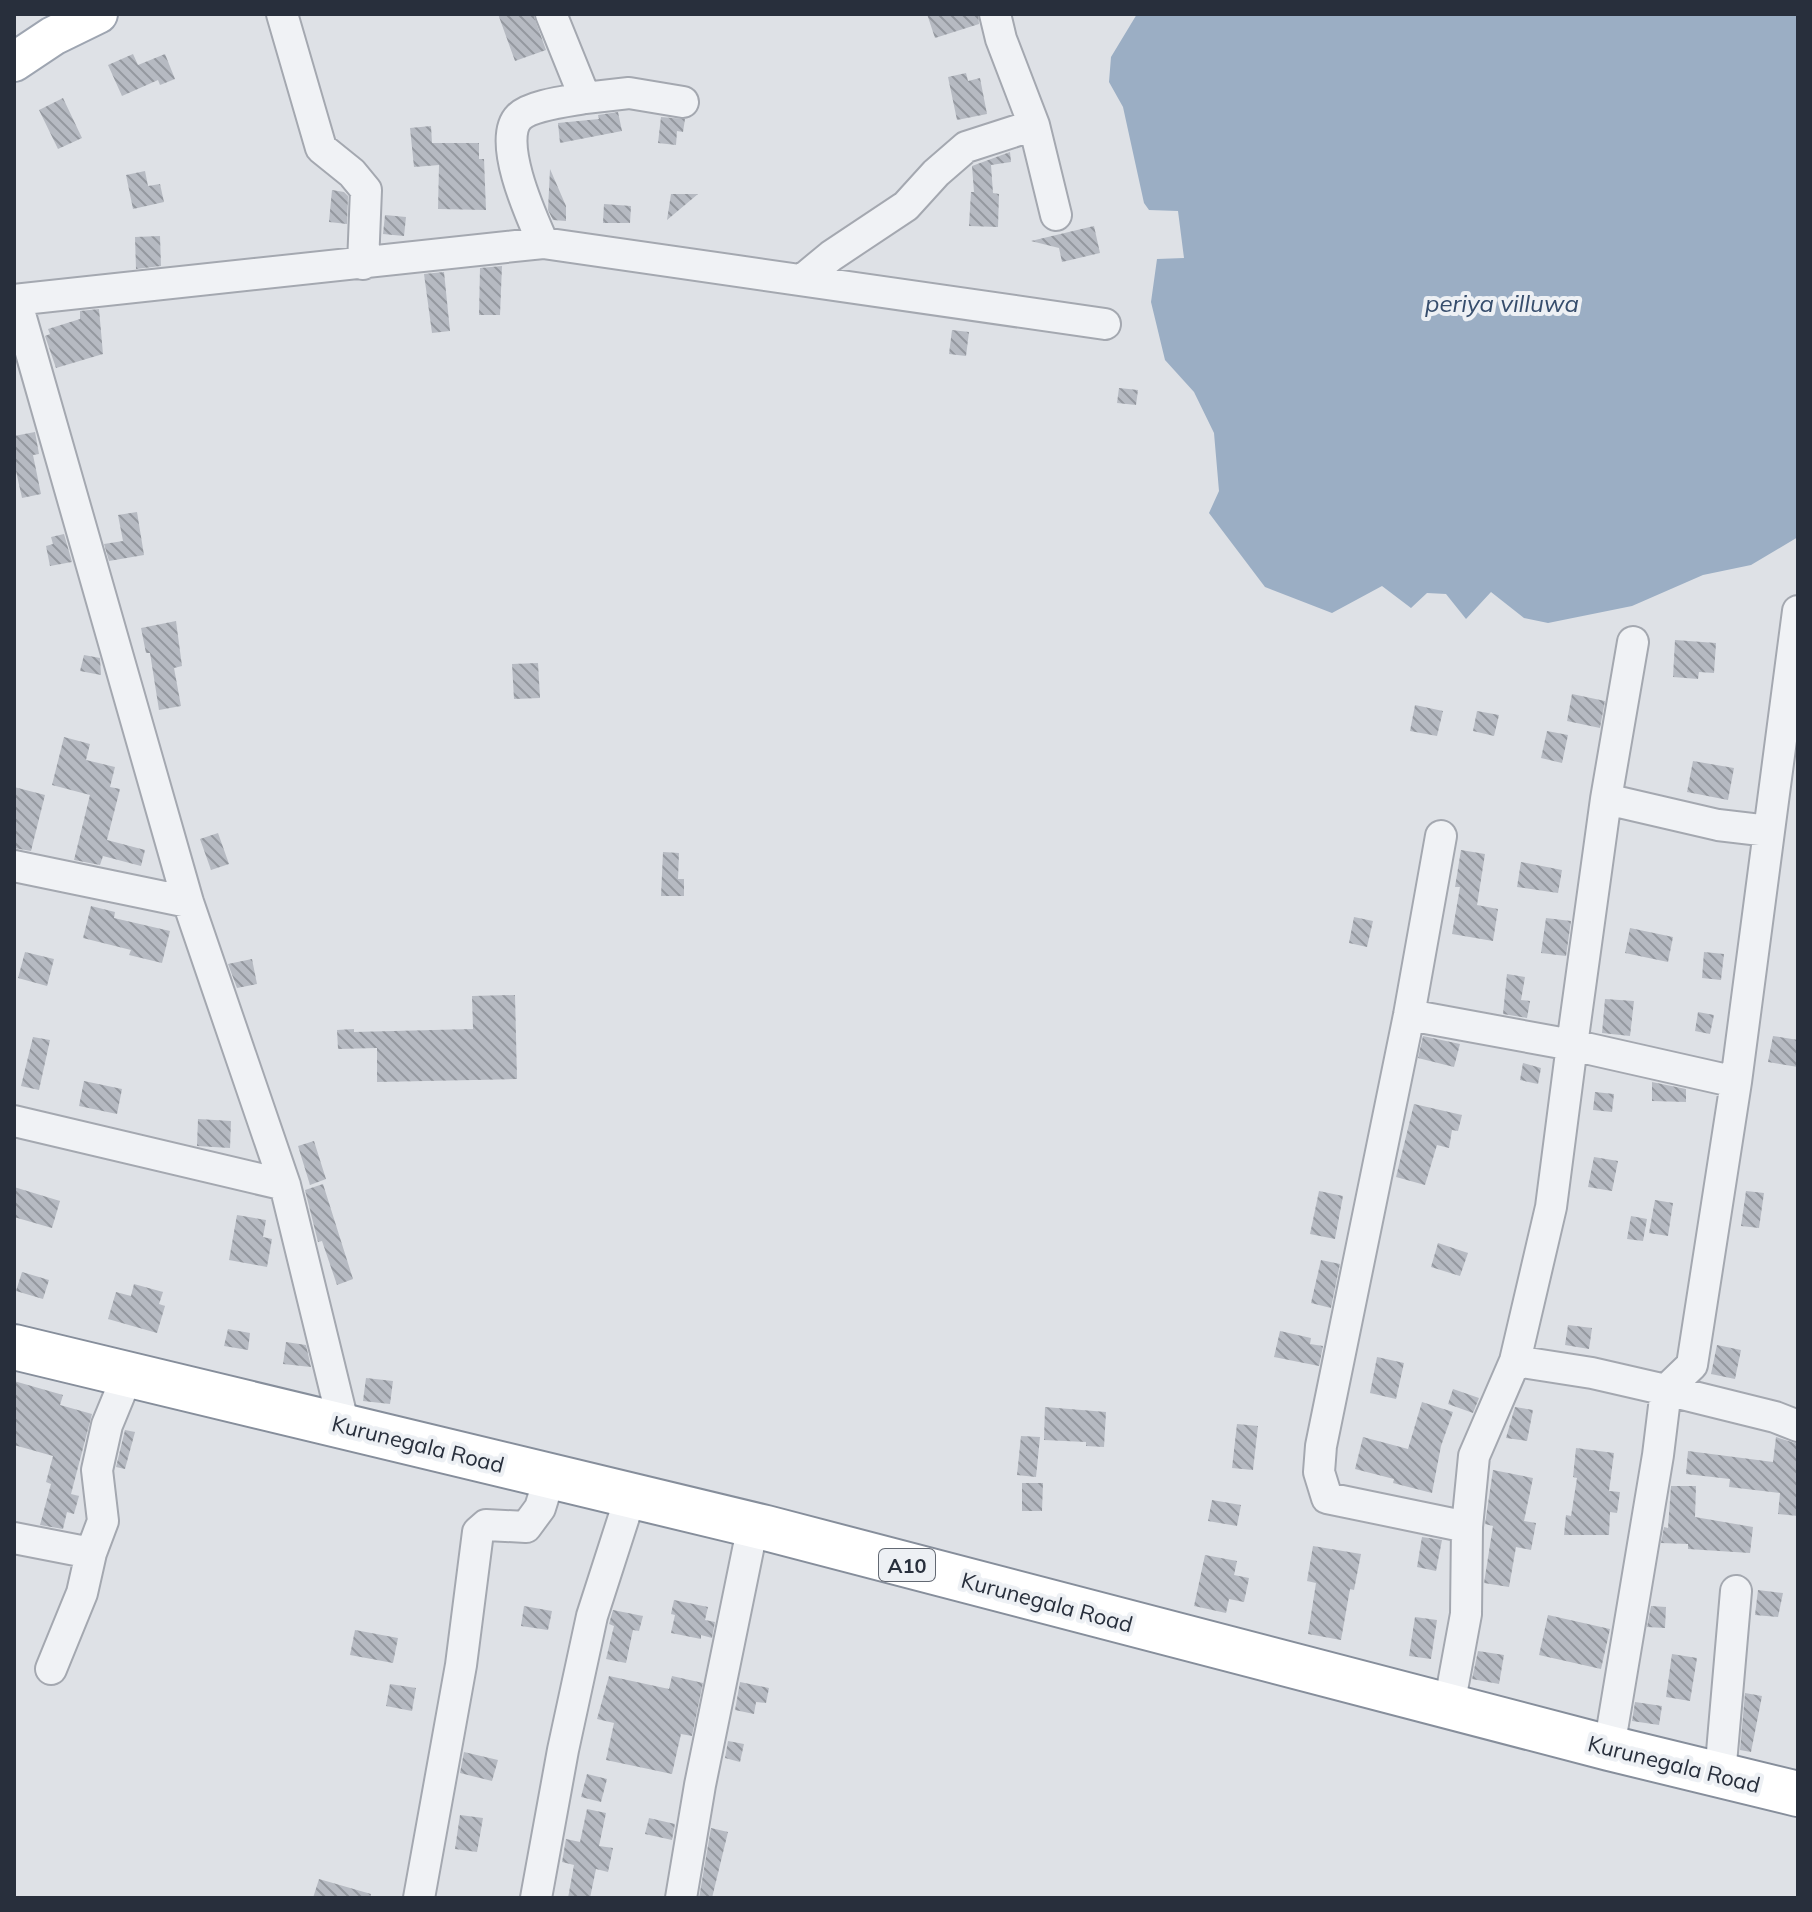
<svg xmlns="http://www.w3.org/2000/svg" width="1812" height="1912" font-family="Mulish,sans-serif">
<defs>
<pattern id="building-back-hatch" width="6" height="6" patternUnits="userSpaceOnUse" patternTransform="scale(2)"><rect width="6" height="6" fill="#b6bac2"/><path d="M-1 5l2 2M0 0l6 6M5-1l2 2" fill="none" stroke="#94989f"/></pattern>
</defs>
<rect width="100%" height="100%" fill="#dee1e6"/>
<!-- water -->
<path fill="#9baec4" d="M1137,14H1798V537L1751,565L1703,575L1632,606L1548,623L1524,618L1491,592L1466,619L1446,594L1427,593L1411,608L1382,586L1332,613L1265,587L1209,513L1219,491L1214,433L1194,392L1165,360L1151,302L1157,259L1184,258L1178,211L1149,210L1144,203L1123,107L1109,82L1111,57Z"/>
<!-- building -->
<path fill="url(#building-back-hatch)" d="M498,14H533L546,50L515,61Z
M927,14H978L979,24L935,38Z
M133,54L138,65L165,54L175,79L160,85L158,80L122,96L108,65Z
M966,73L968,81L980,78L987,114L957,120L948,77Z
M63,98L82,138L58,149L39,110Z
M618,112L622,131L560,143L558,123L599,119L598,115Z
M661,117L685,119L683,132L677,131L676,145L658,143Z
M431,126L432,143H479V159H484L486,210L438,209L439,165L414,167L410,128Z
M1010,152L1011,162L991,165L993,193L999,194L998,227L969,226L971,192H974L972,166Z
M550,169L566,206V221L553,220L548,210Z
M145,171L148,186L160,184L164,202L133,209L126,175Z
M332,190L344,192L348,196L347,224L329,222Z
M671,194H698L667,220Z
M604,204L631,206L630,223H603Z
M385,215L406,217L404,236L383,234Z
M1094,226L1100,253L1062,262L1059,248L1031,241Z
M160,236L161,266L136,269L135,237Z
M502,266L500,315H479L480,268Z
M444,272L450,331L432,333L424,274Z
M99,309L103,354L56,368L45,336L50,334L48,329L80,319V311Z
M952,330L969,332L966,356L949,354Z
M1119,388L1138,390L1136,405L1117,403Z
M35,432L39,454L33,455L41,494L22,498L14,462V436Z
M137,512L144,555L109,561L104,544L123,541L118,515Z
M64,534L72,562L50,566L46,546L53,544L51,537Z
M176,621L182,666L174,668L181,706L159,710L150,653H146L141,628Z
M1675,640L1716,643L1714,673L1699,672L1698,679L1673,677Z
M84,655L100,658L101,675L80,671Z
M538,663L540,698L514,699L512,664Z
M1572,694L1605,701L1600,728L1567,721Z
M1415,705L1443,711L1437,736L1410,731Z
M1477,711L1499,715L1494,736L1473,731Z
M1547,731L1568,735L1562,763L1541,758Z
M64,737L90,744L86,760L115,767L110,787L120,789L107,840L145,850L141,866L103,856L100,865L74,860L90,795L52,785Z
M1693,761L1734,768L1728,800L1687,792Z
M14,787L45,795L31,851L14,848Z
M218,833L229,864L211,870L200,839Z
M1461,850L1485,854L1477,905L1498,909L1493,941L1452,934L1460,887H1455Z
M663,852L679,853L678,879H684V896H661Z
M1521,862L1562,870L1558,893L1517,887Z
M91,906L115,912L114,918L170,931L162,963L129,955L131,950L83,938Z
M1354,917L1373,921L1367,947L1349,943Z
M1546,918L1571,921L1566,956L1541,953Z
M1630,928L1673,937L1668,962L1625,953Z
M25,952L54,959L47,986L18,978Z
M1704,952L1724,954L1721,980L1702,978Z
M252,959L257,984L237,988L228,964Z
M1507,974L1525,977L1521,1000L1530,1001L1527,1018L1503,1014Z
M515,995L517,1079L377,1082V1048L338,1049L337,1030L354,1029V1032L473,1029L472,996Z
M1605,999L1634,1001L1630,1036L1602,1033Z
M1698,1012L1714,1015L1710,1034L1695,1031Z
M1423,1036L1460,1044L1454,1067L1418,1058Z
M1773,1036L1798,1040V1067L1768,1062Z
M33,1037L50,1040L39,1090L21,1086Z
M1523,1063L1541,1068L1538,1084L1520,1080Z
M84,1081L122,1089L117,1114L79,1106Z
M1652,1082L1686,1089V1102L1652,1101Z
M1595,1092L1614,1094L1612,1112L1593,1110Z
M1414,1104L1462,1115L1458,1131L1452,1130L1449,1148L1437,1145L1425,1185L1396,1177Z
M198,1119L231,1121L230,1148L197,1146Z
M314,1141L326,1179L310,1185L298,1146Z
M1594,1157L1618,1161L1612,1191L1588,1187Z
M323,1184L353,1279L337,1285L322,1241L318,1242L305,1190Z
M14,1187L60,1201L52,1228L14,1217Z
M1319,1191L1343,1196L1335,1239L1310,1234Z
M1746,1191L1764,1193L1759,1228L1741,1226Z
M1655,1200L1673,1203L1668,1236L1649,1233Z
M237,1215L266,1220L263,1237L272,1239L267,1267L229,1260Z
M1631,1216L1647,1219L1643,1241L1627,1239Z
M1438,1243L1468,1253L1460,1276L1431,1267Z
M1321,1260L1340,1264L1331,1308L1311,1303Z
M22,1272L49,1280L43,1299L16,1291Z
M134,1284L163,1292L159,1304L165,1306L157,1333L108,1319L116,1292L131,1296Z
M1568,1325L1592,1328L1589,1349L1565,1345Z
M228,1329L250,1333L248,1350L224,1346Z
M1280,1331L1311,1338L1310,1344L1323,1346L1319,1366L1274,1357Z
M286,1342L306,1345L311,1367L283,1364Z
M1717,1345L1741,1350L1735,1379L1711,1374Z
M1377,1357L1404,1363L1396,1399L1370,1393Z
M366,1378L393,1381L390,1404L363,1401Z
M14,1381L63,1395L60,1405L92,1414L71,1494L79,1496L74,1514L67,1512L63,1529L40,1525L51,1484L46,1482L53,1456L14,1445Z
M1453,1389L1479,1398L1473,1413L1448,1404Z
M1422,1402L1453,1412L1441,1446L1432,1493L1393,1483L1394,1479L1355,1469L1363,1437L1408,1449Z
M1045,1407L1106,1412L1104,1447L1086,1446V1442L1044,1440Z
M1515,1407L1533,1410L1527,1441L1506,1438Z
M1237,1424L1258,1426L1253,1470L1232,1468Z
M125,1430L135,1432L125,1469L116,1467Z
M1021,1436L1040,1437L1036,1477L1017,1475Z
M1776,1437L1798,1444V1516L1778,1514L1780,1493L1729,1487L1730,1479L1686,1474L1688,1451L1773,1462Z
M1576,1448L1614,1453L1609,1491L1620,1492L1617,1513L1610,1512L1609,1535H1564L1566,1515L1571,1516L1577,1478L1573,1477Z
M1493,1470L1533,1478L1524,1521L1536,1523L1531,1550L1516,1547L1509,1587L1484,1583L1493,1526L1485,1524Z
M1022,1483H1043L1042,1511H1022Z
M1671,1486H1696L1695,1517L1753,1527L1750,1553L1688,1549V1544L1661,1543L1664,1527L1668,1528Z
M1212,1500L1241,1505L1237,1526L1208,1521Z
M1422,1537L1442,1540L1436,1571L1417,1567Z
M1313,1546L1361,1554L1354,1590L1350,1589L1341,1640L1308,1634L1316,1583L1307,1581Z
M1205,1555L1237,1561L1234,1575L1249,1578L1244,1602L1229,1599L1226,1613L1194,1606Z
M1758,1590L1783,1593L1778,1617L1755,1615Z
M674,1600L708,1607L705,1620L715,1622L712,1638L701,1635V1639L671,1633L675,1615L671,1614Z
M524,1606L552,1611L548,1630L521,1626Z
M1651,1606L1666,1607L1665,1628L1647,1627Z
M613,1610L643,1616L639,1631L633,1630L626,1663L606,1659L614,1626L609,1624Z
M1548,1615L1610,1629L1601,1669L1539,1655Z
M1415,1617L1437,1620L1431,1659L1409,1656Z
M355,1630L398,1638L393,1663L350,1655Z
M1478,1651L1504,1655L1499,1684L1472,1679Z
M1672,1654L1697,1658L1690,1701L1666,1697Z
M609,1676L669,1689L672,1676L703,1683L692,1736L681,1734L672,1774L606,1760L614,1723L597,1719Z
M740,1682L769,1688L766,1703L756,1702L754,1714L735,1710Z
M390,1684L416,1688L412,1711L386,1706Z
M1745,1693L1762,1696L1751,1752L1740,1750Z
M1635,1702L1662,1706L1659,1725L1632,1721Z
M728,1741L744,1744L740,1762L725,1758Z
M464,1752L498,1760L492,1781L460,1773Z
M587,1774L607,1779L601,1802L581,1797Z
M587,1809L606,1813L599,1846L613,1848L608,1872L596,1869L590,1898H568L574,1865L562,1862L566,1839L580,1842Z
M460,1815L483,1818L477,1852L455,1849Z
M649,1818L675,1824L672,1840L645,1834Z
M711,1828L728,1832L712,1898H699Z
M319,1879L371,1894L370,1898H313Z"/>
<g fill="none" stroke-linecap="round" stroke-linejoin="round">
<defs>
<path id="minor" d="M282,14L321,148L352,173L366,190L363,264
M995,14L1001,39L1034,125L1056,215
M585,98L629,93L683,102
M543,243C532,218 496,140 519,117C531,105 569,101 585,98L551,14
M802,280L831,256L906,206L936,173L966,147L1034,125
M14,300L543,243L1105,324
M16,300L188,902L285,1185L344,1426
M1633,642L1606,799L1718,825L1769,831
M1606,799L1572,1045L1736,1082
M1441,836L1409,1015L1321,1446L1319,1472L1327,1498L1467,1527
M14,866L188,902
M1409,1015L1572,1045L1551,1207L1515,1361
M14,1121L285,1185
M14,1538L91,1553
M51,1669L82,1593L91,1553L103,1521L97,1470L107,1425L128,1374
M1449,1706L1466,1614L1467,1527L1474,1456L1515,1361L1592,1373L1666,1390L1692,1365L1736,1082L1798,611
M1609,1748L1658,1455L1666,1390L1775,1417L1798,1426
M1720,1775L1736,1591
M419,1898L461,1665L478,1532L486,1525L526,1527L540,1508L550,1476
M536,1898L563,1750L592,1616L631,1495
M681,1898L700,1785L753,1525"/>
<path id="major" d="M14,62L53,36L98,14"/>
<path id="highway" d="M14,1347L766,1528L1609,1748L1798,1794"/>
</defs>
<!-- minor casing -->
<use href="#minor" stroke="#a4a8b0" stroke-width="34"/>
<!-- major casing -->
<use href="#major" stroke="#9ea5b1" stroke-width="42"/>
<!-- highway casing -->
<use href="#highway" stroke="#868e9b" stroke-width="48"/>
<!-- minor -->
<use href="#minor" stroke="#f0f2f5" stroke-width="30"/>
<!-- major -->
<use href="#major" stroke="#fff" stroke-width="38"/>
<!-- highway -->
<use href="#highway" stroke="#fff" stroke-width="44"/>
</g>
<g text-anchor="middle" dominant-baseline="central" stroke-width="8" stroke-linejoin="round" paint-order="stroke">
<!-- shield labels -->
<rect fill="#edf0f4" stroke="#636973" stroke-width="2" x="879" y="1549" width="56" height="32" rx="6"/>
<g font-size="20" font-weight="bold" fill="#282f3c">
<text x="907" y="1565">A10</text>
</g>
<!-- street labels -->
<g font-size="22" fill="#282f3c" stroke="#edf0f4">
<text transform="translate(418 1444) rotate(14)">Kurunegala Road</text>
<text transform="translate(1047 1602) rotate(15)">Kurunegala Road</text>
<text transform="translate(1674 1764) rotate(14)">Kurunegala Road</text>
</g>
<!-- water labels -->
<g font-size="24" font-style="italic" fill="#364d6c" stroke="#edf0f4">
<text x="1502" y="303">periya villuwa</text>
</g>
</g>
<!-- border -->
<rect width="1812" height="1912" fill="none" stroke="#282f3c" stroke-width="32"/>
</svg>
